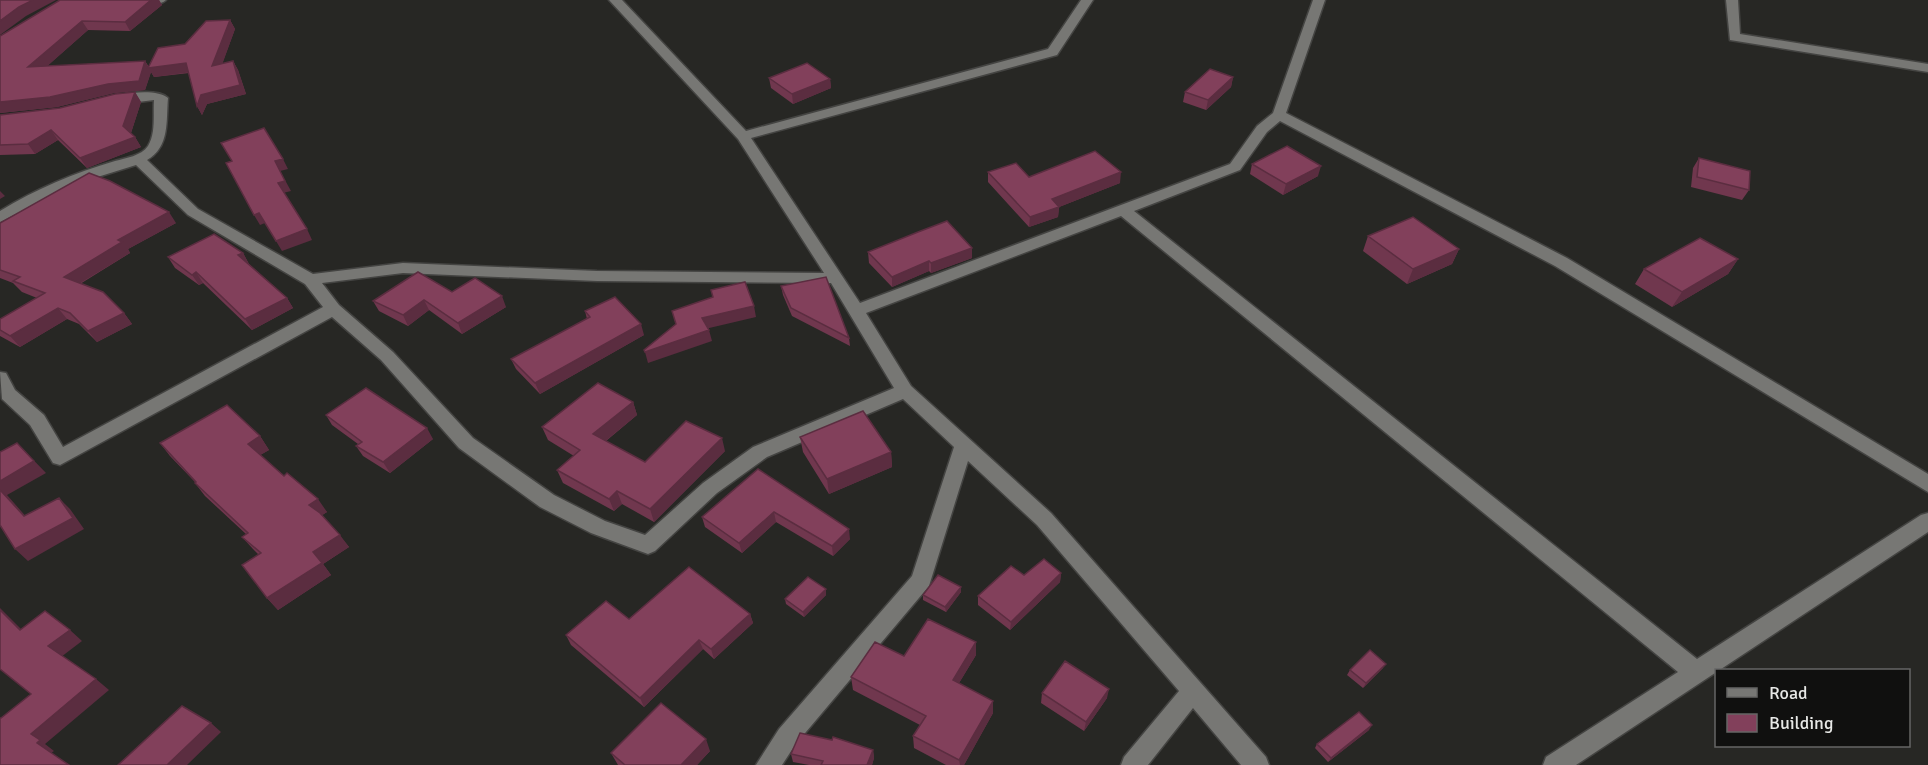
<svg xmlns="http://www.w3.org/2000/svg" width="1928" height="765" font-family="Signika,sans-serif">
<rect width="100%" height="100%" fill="#272724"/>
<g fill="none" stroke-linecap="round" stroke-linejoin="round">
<defs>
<path id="street" d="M144,0H166C161,5 149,5 144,0Z
M609,0H622L746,131L1048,49L1081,0H1093L1057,55L751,138L860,303L1230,164L1257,126L1273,113L1313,0H1325L1286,113L1567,258L1928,474V492L1555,266L1280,121L1267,132L1240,170L1134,211L1697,659L1921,515L1928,513V532L1576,765H1543L1546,757L1678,672L1121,216L866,313L911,386L1051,513L1266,757L1269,765H1241L1193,708L1148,765H1121L1124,757L1179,691L1037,525L968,461L929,586L795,745L782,765H756L779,729L912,576L954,447L903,399L767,457L717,493L655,551L648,554L591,533L540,507L459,448L381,360L332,317L60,465L53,463L30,425L2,399L0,372L6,373L15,390L44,415L63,447L323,307L305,284L188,215L136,165L75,184L0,222V211C36,189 74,173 115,161C126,158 141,156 148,146C156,133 153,114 154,100L114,105L107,101C117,92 158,88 168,98C166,121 170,147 147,160L198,209L313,274L403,263L597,271L824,273L738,139ZM403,273L597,281L831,283L894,388L753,447L703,483L645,535L605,521L554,495L473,438L393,352L339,305L322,283Z
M1726,0H1738L1740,34L1928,64V72L1730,40Z"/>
</defs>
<!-- street casing -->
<use href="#street" stroke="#444442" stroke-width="3"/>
<!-- street -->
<use href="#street" fill="#777774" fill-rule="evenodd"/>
</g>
<!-- wall -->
<path fill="#70374e" d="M60,0H159L162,5L130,31L88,30L47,66L145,61L149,67L185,44L230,20L235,29L222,64L233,61L238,70L246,94L207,104L202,115L197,106L189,73L154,77L151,72L145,90L114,93L57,107L0,113V36Z
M1233,77L1231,87L1206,110L1183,102L1185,92Z
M769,78L830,79L831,88L793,104L771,88Z
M135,92L141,102L131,133L135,137L141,147L87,168L58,140L35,154L0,155V115L60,108Z
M1699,158L1749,190L1742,200L1691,187L1693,168Z
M1252,164L1318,176L1283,195L1250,174Z
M988,172L1029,177L1120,183L1059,207L1058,217L1029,227L988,182Z
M0,223H176L128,249L130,253L80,284L124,313L132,324L97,342L79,324L67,319L20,347L0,336V319L37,298L22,292L13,283L0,278Z
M1368,236L1459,249L1452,264L1407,284L1363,251Z
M972,248V258L931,273L929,271L892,287L869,263L868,252Z
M243,253L249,264L287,298L293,308L252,330L203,283L199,285L175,268L168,257Z
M1738,259L1728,274L1672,307L1635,284L1644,269Z
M781,286L849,338L850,346L792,316L783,295Z
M452,292L506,307L462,334L429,310L408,326L379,311L373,301Z
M585,311L644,335L540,394L516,369L511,359L587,319Z
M633,402L637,415L606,441L645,462L725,451L654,522L622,504L614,511L563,483L557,470L574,456L548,440L542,427Z
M326,415L433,439L390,473L363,456L356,446L358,444L332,425Z
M260,436L269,450L260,455L327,512L322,515L349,547L323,564L331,575L278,610L267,598L259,555L253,549L242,537L246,534L205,496L195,483V482L170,456L160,443Z
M800,437L891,452L892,467L829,494L803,452Z
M758,469L850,539L833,556L776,522L742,553L705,527L702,517Z
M1061,573L1060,582L1010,630L978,605V596L1024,575Z
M826,589V595L804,617L786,604L785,599Z
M961,592L946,612L923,600V595Z
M750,614L753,623L714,659L703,649L644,707L571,645L566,635L629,619Z
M976,642V655L959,683L993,713L964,765H946L914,748L913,736L920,725L853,690L851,677L904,656Z
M1383,668L1363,688L1347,675L1350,670Z
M1042,693L1107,698L1084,731L1041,703Z
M1369,730L1328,762L1315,748L1317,744Z
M873,750L874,758L872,765H809L793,762L791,754Z
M710,751L697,765H618L611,753Z"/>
<!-- shaded-wall -->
<path fill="#5b2d40" d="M33,0H56L26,16L0,35V21L19,7Z
M151,0H159L162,5L130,31L125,22Z
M230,20L235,29L218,76L212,66Z
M82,21L88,30L35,77L28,67Z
M145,61L149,68L186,63L192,72L154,77L151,72L145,90L114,93L57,107L0,113V102Z
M233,61L238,70L246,94L207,104L202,115L197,106L201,95Z
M1233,77L1231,87L1206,110L1208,100Z
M830,79L831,88L793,104L792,94Z
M135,92L141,102L130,136L123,126Z
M51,130L58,140L35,154L28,144Z
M135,137L141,147L87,168L80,158Z
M283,159L288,169L280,171L291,191L283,193L278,183L275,161Z
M1321,166L1318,176L1283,195L1286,184Z
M1121,172L1120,183L1054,209L1059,207L1058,217L1029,227L1030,217L1052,199Z
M0,191L5,196L0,199Z
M169,212L176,223L128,249L130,253L72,288L64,277L118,240Z
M259,213L265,223L260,225L254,215Z
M307,229L312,240L282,251L276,241Z
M972,248V258L931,273V263Z
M1459,249L1452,264L1407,284L1413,269Z
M243,253L249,264L238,255Z
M1738,259L1728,274L1672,307L1682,292Z
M929,261V271L892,287V277Z
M196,272L203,283L199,285L192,275Z
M502,296L506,307L462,334L458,323Z
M287,298L293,308L252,330L245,319Z
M424,300L429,310L408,326L403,315Z
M754,306L756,317L705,329L702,318Z
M58,308L67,319L20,347L10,336Z
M124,313L132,324L97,342L88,331Z
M641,324L644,335L540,394L535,383Z
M709,330L712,341L648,363L645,352Z
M633,402L637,415L598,447L593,434Z
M427,428L433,439L390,473L383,462Z
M260,436L269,450L257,457L248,444Z
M722,438L725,451L654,522L650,509Z
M17,443L46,473L7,495L36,528L24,516L0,490V481Z
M891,452L892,467L829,494L827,479Z
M617,491L622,504L614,511L609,499Z
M59,498L70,509L84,529L28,561L15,549Z
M318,499L327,512L318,518L309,505Z
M774,512L776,522L742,553L739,543Z
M849,529L850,539L833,556L832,546Z
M340,535L349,547L323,564L331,575L278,610L267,598L313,552Z
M1061,573L1060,582L1010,630L1011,622Z
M961,587V592L946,612L945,607Z
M826,589V595L804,617L803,612Z
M0,608L33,641L20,630L0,610Z
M750,614L753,623L714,659L711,649Z
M70,630L82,641L61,657L48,646Z
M699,640L703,649L644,707L640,698Z
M976,642V655L953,693V680Z
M1386,664L1383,668L1363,688L1366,683Z
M96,679L109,690L45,744L54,751L51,753L37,743L31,734Z
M1109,689L1107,698L1084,731L1086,722Z
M993,701V713L964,765H960L959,760Z
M211,723L221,732L187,765H167Z
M1372,725L1369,730L1328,762L1331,758Z
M706,739L710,751L697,765H681Z
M873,750L874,758L872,765H867Z"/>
<!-- building -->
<path fill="#82405b" stroke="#5b2d40" stroke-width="1.5" d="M0,0H33L19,7L0,21Z
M60,0H151L125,22L82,21L28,67L145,61L139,81L108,84L50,97L0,102V36Z
M230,20L212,66L233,61L240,85L201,95L197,106L186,63L148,68L158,48L185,44L206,21Z
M807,63L830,79L792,94L769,78Z
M1210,69L1233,77L1208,100L1185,92Z
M135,92L123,126L135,137L80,158L51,130L28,144L0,145V115L60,108L115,94Z
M264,128L283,159L275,161L285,181L278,183L307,229L276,241L259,213L254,215L226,163L232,161L221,143Z
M1287,146L1321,166L1286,184L1252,164Z
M1095,151L1121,172L1052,199L1059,207L1030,217L988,172L1016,163L1029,177Z
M1699,158L1750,171L1749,190L1697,177Z
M89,173L110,181L169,212L118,240L122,242L64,277L103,292L124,313L88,331L70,313L58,308L10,336L0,330V319L45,293L13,281L20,277L0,270V223Z
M1413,217L1459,249L1413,269L1368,236Z
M947,221L972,248L931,263L929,261L892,277L868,252L918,232Z
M214,234L243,253L238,255L287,298L245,319L196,272L192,275L168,257Z
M1700,238L1738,259L1682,292L1644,269Z
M418,272L452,292L475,278L502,296L458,323L424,300L403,315L373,301Z
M826,277L849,338L791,308L781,286Z
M745,282L754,306L702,318L709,330L645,352L644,350L676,324L672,311L713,297L711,290Z
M615,297L641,324L535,383L511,359L590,317L585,311Z
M598,383L633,402L593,434L645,462L686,421L722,438L650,509L617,491L609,499L557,470L580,450L542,427Z
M366,388L427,428L383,462L356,446L362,442L326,415Z
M227,405L260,436L248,444L284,476L287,473L318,499L309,505L320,513L340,535L313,552L322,563L267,598L242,565L261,553L242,537L248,533L195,483L196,482L160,443Z
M863,411L891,452L827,479L800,437Z
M17,443L34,461L0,481V452Z
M758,469L849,529L832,546L774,512L739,543L702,517Z
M0,490L24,516L59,498L73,518L15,549L0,525Z
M1044,559L1061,573L1011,622L978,596L1011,566L1024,575Z
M689,567L750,614L711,649L699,640L640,698L566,635L606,601L629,619Z
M938,575L961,587L945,607L923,595Z
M808,577L826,589L803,612L785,599Z
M0,610L20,630L45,611L70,630L48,646L96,679L31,734L40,740L37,743L69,765H0V718H1L31,694L0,669Z
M928,619L976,642L953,680L993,701L959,760L913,736L926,716L851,677L875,642L904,656Z
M1370,650L1386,664L1366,683L1350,670Z
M1065,661L1109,689L1086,722L1042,693Z
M661,703L706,739L681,765H625L611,753Z
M182,706L211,723L167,765H118Z
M1359,712L1372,725L1331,758L1317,744Z
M800,733L832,740L833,737L873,750L867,765H821L823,761L791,754Z"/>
<!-- legend -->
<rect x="1715" y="669" width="195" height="78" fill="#10100f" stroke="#666665" stroke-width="1.5"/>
<rect x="1727" y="688" width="30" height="9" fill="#777774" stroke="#666665" stroke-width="1.5"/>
<text x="1769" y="699" font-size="18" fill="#e7e8e6">Road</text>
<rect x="1727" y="714" width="30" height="18" fill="#82405b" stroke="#666665" stroke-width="1.5"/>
<text x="1769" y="729" font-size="18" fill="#e7e8e6">Building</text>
</svg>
